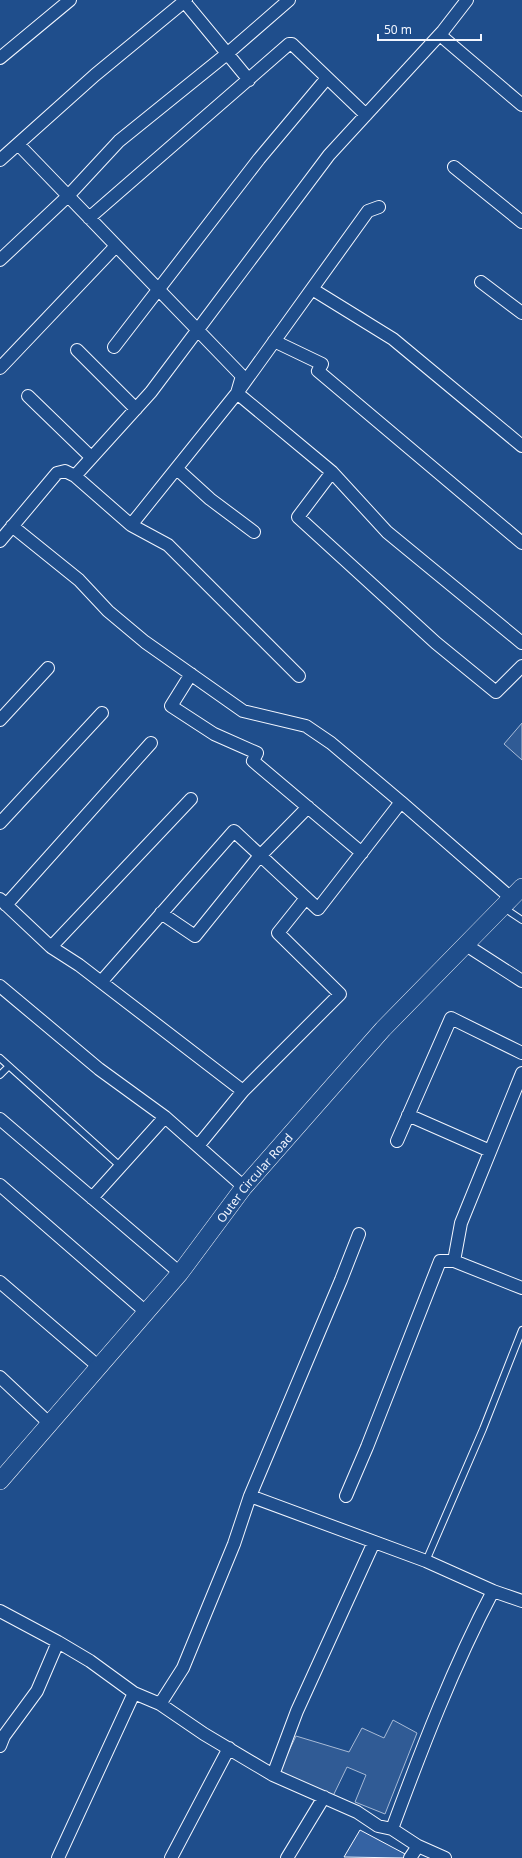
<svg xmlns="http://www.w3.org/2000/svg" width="522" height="1858" font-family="'Noto Sans',sans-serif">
<rect width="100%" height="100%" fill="#1f4e8c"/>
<!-- built -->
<path fill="#305b95" stroke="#a8bbd7" d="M522,723V760L504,744Z
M393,1720L417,1733L385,1814L355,1802L366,1775L347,1767L333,1796L279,1772L296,1736L349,1752L362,1728L384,1738Z"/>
<!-- building -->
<path fill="#3563a3" stroke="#f2f6ff" d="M360,1830L407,1855L405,1858L344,1857Z"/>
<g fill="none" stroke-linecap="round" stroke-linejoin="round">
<defs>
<path id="lane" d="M504,908L522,920
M0,1058L120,1166
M0,1075L9,1066
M426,1561L483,1429L522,1330"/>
<path id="street" d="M183,0L249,80
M440,35L522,105
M0,58L70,0
M18,144L242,376L237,393L332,472L387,532L522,643
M0,160L95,75L186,0
M454,167L522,222
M89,218L289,44H292L366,115
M0,260L68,196L119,141L228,53L289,0
M481,282L522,313
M312,289L393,339L522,446
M274,341L322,364L318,371L522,543
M114,347L259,159L327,78
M77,350L136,409
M0,368L116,246
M28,396L91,457
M177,469L210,499L254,532
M332,472L298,517L436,643L496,692L522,666
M75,476L151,392L329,155L443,31L467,0
M131,525L168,545L299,676
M12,526L79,580L108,611L145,642L243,711L306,726L331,743L401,802
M0,541L57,473L65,471L75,476L131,525L237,393L368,211L379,207
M191,674L171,706L214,734L257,753L253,761L362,853
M0,720L48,668
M0,823L102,713
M0,899L51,947L79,965L243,1091
M6,905L151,743
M161,913L195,936L258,858L308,807
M466,945L522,981
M51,947L191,799
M101,982L234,831L318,909L401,802L511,898
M0,986L99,1069L165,1117L244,1187
M408,1115L490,1151
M0,1119L180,1273
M397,1141L451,1018L522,1053
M198,1146L243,1091L340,994L278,933L306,898
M0,1185L146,1312
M92,1198L165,1117
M454,1261L461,1223L522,1073
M0,1282L99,1367
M0,1377L49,1423
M250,1496L426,1561L493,1591L522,1601
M346,1496L367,1447L440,1261H454L522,1288
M0,1611L58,1642L90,1661L134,1693L160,1704L204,1734L273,1775L357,1812L378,1826L392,1829L418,1846L445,1858
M160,1704L183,1668L234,1544L250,1496L341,1280L359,1234
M0,1746L4,1736L37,1691L58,1642
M273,1775L297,1711L374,1542
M392,1829C422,1748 453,1667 493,1591
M58,1858L134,1693
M171,1858L229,1748
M287,1858L324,1797
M410,1858L418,1846"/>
<g id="secondary">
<path id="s1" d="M0,1481L180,1273L244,1187L383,1029L522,887"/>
</g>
</defs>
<!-- lane casing -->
<use href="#lane" stroke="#f2f6ff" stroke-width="8"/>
<!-- street casing -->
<use href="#street" stroke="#f2f6ff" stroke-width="14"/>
<!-- secondary casing -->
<use href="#secondary" stroke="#f2f6ff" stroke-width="18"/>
<!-- lane -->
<use href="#lane" stroke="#1f4e8c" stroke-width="6"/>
<!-- street -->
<use href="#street" stroke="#1f4e8c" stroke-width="12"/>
<!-- secondary -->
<use href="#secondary" stroke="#1f4e8c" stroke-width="17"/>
</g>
<g text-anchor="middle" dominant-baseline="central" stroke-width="3" stroke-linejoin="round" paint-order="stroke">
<!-- street labels -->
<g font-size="12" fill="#f2f6ff" stroke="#1f4e8c">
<text stroke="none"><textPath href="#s1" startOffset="396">Outer Circular Road</textPath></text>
</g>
</g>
<!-- scale -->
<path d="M378 34v6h103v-6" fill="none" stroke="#f2f6ff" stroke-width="2"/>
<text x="384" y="34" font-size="12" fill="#f2f6ff" stroke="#1f4e8c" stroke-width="3" paint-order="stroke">50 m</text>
</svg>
